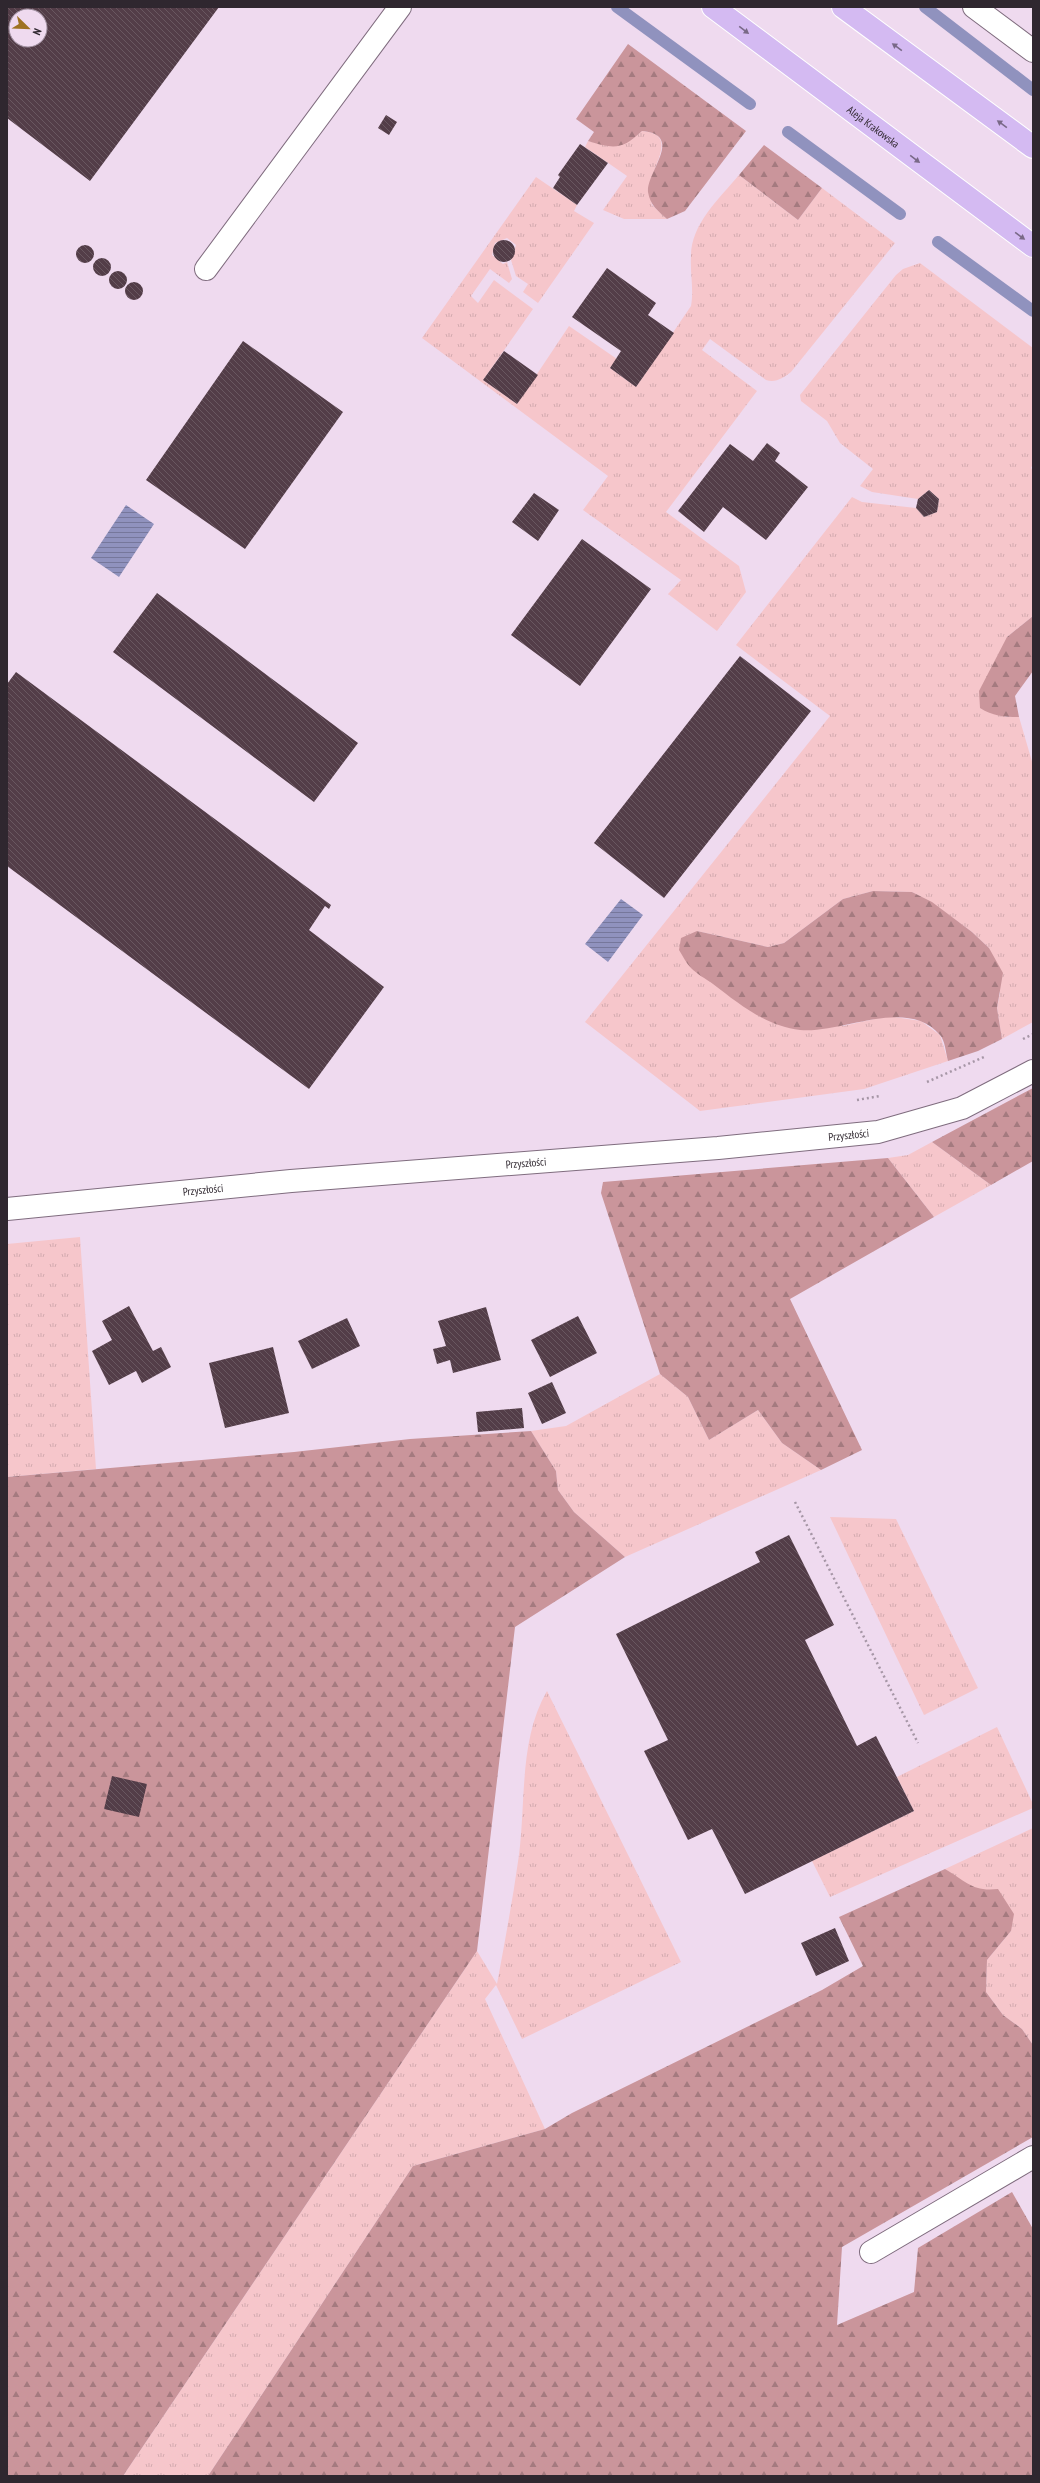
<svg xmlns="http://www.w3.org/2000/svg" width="1040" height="2483" font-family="'PT Sans Narrow',sans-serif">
<defs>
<pattern id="grass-tufts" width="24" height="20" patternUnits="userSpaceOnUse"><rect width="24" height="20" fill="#f6c6cb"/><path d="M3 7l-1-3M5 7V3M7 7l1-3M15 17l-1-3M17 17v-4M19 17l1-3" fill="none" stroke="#d3aaaf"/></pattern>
<pattern id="forest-firs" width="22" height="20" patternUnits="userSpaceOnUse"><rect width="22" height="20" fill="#ca959b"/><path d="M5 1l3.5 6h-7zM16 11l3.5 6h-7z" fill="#a47a7f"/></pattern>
<pattern id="water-rules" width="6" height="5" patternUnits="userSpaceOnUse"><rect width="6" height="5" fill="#9092be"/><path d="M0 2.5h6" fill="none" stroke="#76779b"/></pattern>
<pattern id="building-back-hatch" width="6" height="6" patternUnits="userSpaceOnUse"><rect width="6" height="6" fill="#533d48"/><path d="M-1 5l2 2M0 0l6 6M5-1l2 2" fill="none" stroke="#695760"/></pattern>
</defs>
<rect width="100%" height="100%" fill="#efdaef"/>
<!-- grass -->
<path fill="url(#grass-tufts)" d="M642,131C678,134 654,162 651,182C649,189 651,198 652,205L667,219H624L603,210L627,176L585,147L588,141C604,146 629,143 642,131Z
M739,175L798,220L822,188L895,243L791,372C783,378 776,383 766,380L710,339L702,350L757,391L666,512L739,566L746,592L717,631L668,594L681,580L583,510L608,476L422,338L536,177L577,205L574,211L594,223L538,303L523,292L528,284L516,276L511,260L516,245L507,238L495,243L492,255L503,264L507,262L512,279L509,283L490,269L471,296L478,303L494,280L533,309L483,380L517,404L569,326L617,359L610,368L636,387L691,306C694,289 690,274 691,256C691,224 719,199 739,175Z
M920,263L1033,348V464L1031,468L1033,470V616L1007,637L1005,717H1019L1033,765V1022L1002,1039L997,1008L1000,993L989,948L972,932L932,903L912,892L873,891L843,899L784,943L768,947L697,931L843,1026L888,1016L921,1021L940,1035L948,1061L864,1089L700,1111L585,1022L830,716L736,645L852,497L862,502L916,508L924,517L937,512L939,499L929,490L918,499L872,492L860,486L873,469L840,443L827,421L801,401L800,395L896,275L903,269Z
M932,1142L991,1185L934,1217L888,1158L908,1155Z
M80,1237L96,1469L7,1477V1244Z
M660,1374L688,1397L709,1440L758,1410L782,1443L821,1470L625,1557L574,1512L558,1490L556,1471L531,1431L566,1426Z
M830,1517L896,1519L978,1688L924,1715Z
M547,1691L681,1962L522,2039L496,1985L485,1999L545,2129L413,2166L208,2476H123L477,1951L497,1984C505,1941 513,1898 519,1855C526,1801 519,1739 547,1691Z
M997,1727L1033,1804V1808L830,1897L812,1861L914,1811L897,1777Z
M1033,1828V2045L1022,2029L1003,2015L986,1992L987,1960L1011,1931L985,1891L970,1887L945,1869Z"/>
<!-- forest -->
<path fill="url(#forest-firs)" d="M628,44L746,131L685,211L667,219C658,211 650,205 648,192C646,172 685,135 642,131C622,150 614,149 588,141L594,132L576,119Z
M764,145L822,188L798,220L739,175Z
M1033,616V671L1015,696L1019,717C1004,717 993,716 980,708L979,691L1007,637Z
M873,891L912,892L932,902L972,932L989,948L1003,973L997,1008L1002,1039L978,1051L948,1061C946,1054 945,1040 940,1035C907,996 842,1034 800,1030C766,1026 739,1004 713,984C706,979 697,974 691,968C686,963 683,956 679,950L681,938L697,931L768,947L784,943L843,899Z
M1033,1088V1161L991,1185L932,1142Z
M888,1158L934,1217L790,1299L862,1450L821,1470L782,1443L758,1410L709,1440L688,1397L660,1374L601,1193L603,1182Z
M531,1431L556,1471L558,1490L574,1512L625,1557L515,1627L477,1951L123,2476H7V1477L294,1452L410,1439Z
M945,1869C966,1881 972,1892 998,1889L1014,1914L1011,1931L987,1960L986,1992L1003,2015L1022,2029L1033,2045V2137L842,2247L837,2325L914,2292L918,2248L1012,2192L1033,2229V2476H208L413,2166L545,2129L572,2113L822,1990L863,1966L839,1917Z"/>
<!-- water -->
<path fill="url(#water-rules)" d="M126,505L154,524L119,577L91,558Z
M621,899L643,915L608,962L585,944Z"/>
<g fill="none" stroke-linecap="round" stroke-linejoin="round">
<!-- stream -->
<path stroke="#9092be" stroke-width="12" d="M617,7L750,104
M925,7L1033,90
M788,132L900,214
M938,242L1033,311"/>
</g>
<!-- building -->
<path fill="url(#building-back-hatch)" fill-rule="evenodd" d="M7,7H219L90,181L7,118ZM16,16H40V40H16Z
M386,115L397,122L389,135L378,128Z
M580,144L608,163L577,205L553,188L560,177L558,175Z
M493 251a11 11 0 1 1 22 0a11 11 0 1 1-22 0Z
M76 254a9 9 0 1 1 18 0a9 9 0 1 1-18 0Z
M93 267a9 9 0 1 1 18 0a9 9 0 1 1-18 0Z
M607,268L656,303L648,315L674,333L636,387L610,368L621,351L572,317Z
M109 280a9 9 0 1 1 18 0a9 9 0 1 1-18 0Z
M125 291a9 9 0 1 1 18 0a9 9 0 1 1-18 0Z
M243,341L343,412L245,549L146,480Z
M504,351L538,375L517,404L483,380Z
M767,443L780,453L775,461L808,487L766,540L723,507L704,532L678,511L730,444L753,461Z
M929,490L939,499L937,512L924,517L916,508L918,499Z
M534,493L559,510L538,541L512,522Z
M582,539L651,589L580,686L511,635Z
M157,593L358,743L314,802L113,652Z
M740,656L811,711L664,898L594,843Z
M16,672L331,905L329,909L325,906L309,930L384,987L309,1089L7,866V684Z
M129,1306L153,1351L161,1347L171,1367L142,1383L136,1371L109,1385L92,1351L112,1340L102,1321Z
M486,1307L501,1360L453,1373L450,1360L437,1364L433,1349L446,1346L438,1321Z
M578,1316L597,1353L550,1377L531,1340Z
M347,1318L360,1346L312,1369L298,1341Z
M273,1347L289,1413L225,1428L209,1363Z
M552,1382L566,1413L542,1424L528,1393Z
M522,1408L524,1428L478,1432L476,1412Z
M789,1535L834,1625L805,1640L857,1746L876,1736L914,1811L745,1894L712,1829L688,1840L644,1751L668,1740L616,1634L760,1562L755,1552Z
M112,1776L147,1784L139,1817L104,1809Z
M835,1928L849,1961L816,1976L801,1943Z"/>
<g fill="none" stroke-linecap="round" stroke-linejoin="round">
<defs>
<g id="minor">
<path d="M974,7L1033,51"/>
<path d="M206,269L400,7"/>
<path id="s1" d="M7,1209L291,1181L718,1148L878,1132L962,1108L1033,1071"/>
<path d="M871,2252L1033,2157"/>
</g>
<g id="major">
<path id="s2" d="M713,7L1033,246"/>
<path d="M843,7L1033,147"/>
</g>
</defs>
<!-- minor casing -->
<use href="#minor" stroke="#7f6c7e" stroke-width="24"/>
<!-- major casing -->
<use href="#major" stroke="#fff" stroke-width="24"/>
<!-- path -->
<path stroke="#a696a6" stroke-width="2.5" stroke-dasharray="2 3" stroke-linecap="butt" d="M1023,1039L1033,1034
M927,1082L984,1057
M857,1100L880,1096
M795,1502L918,1743"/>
<!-- minor -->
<use href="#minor" stroke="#fff" stroke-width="22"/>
<!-- major -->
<use href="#major" stroke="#d4baf2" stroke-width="22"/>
</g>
<!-- one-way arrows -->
<defs><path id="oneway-solid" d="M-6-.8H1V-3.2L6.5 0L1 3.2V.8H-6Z"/></defs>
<g fill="#796987">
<use href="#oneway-solid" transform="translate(744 30) rotate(37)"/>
<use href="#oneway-solid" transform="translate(897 47) rotate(-144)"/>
<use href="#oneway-solid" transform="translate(1002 124) rotate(-144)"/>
<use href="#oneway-solid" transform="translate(915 159) rotate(37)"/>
<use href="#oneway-solid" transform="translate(1020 236) rotate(36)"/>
</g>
<g text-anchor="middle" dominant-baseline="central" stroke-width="4" stroke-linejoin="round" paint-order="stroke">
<!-- street labels -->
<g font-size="11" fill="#2f272f" stroke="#efdaef">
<text stroke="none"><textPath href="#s2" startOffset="200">Aleja Krakowska</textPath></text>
<text stroke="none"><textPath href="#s1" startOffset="845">Przyszłości</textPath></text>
<text stroke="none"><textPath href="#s1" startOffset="521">Przyszłości</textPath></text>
<text stroke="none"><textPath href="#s1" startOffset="197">Przyszłości</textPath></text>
</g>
</g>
<!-- border -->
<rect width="1040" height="2483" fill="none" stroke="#2f272f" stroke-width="16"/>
<!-- north arrow -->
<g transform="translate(28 28) rotate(113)"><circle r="19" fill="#efdaef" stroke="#a292a2"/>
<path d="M0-3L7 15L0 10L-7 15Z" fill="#9e7222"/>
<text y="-6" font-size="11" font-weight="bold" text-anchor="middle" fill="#2f272f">N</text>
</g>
</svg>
